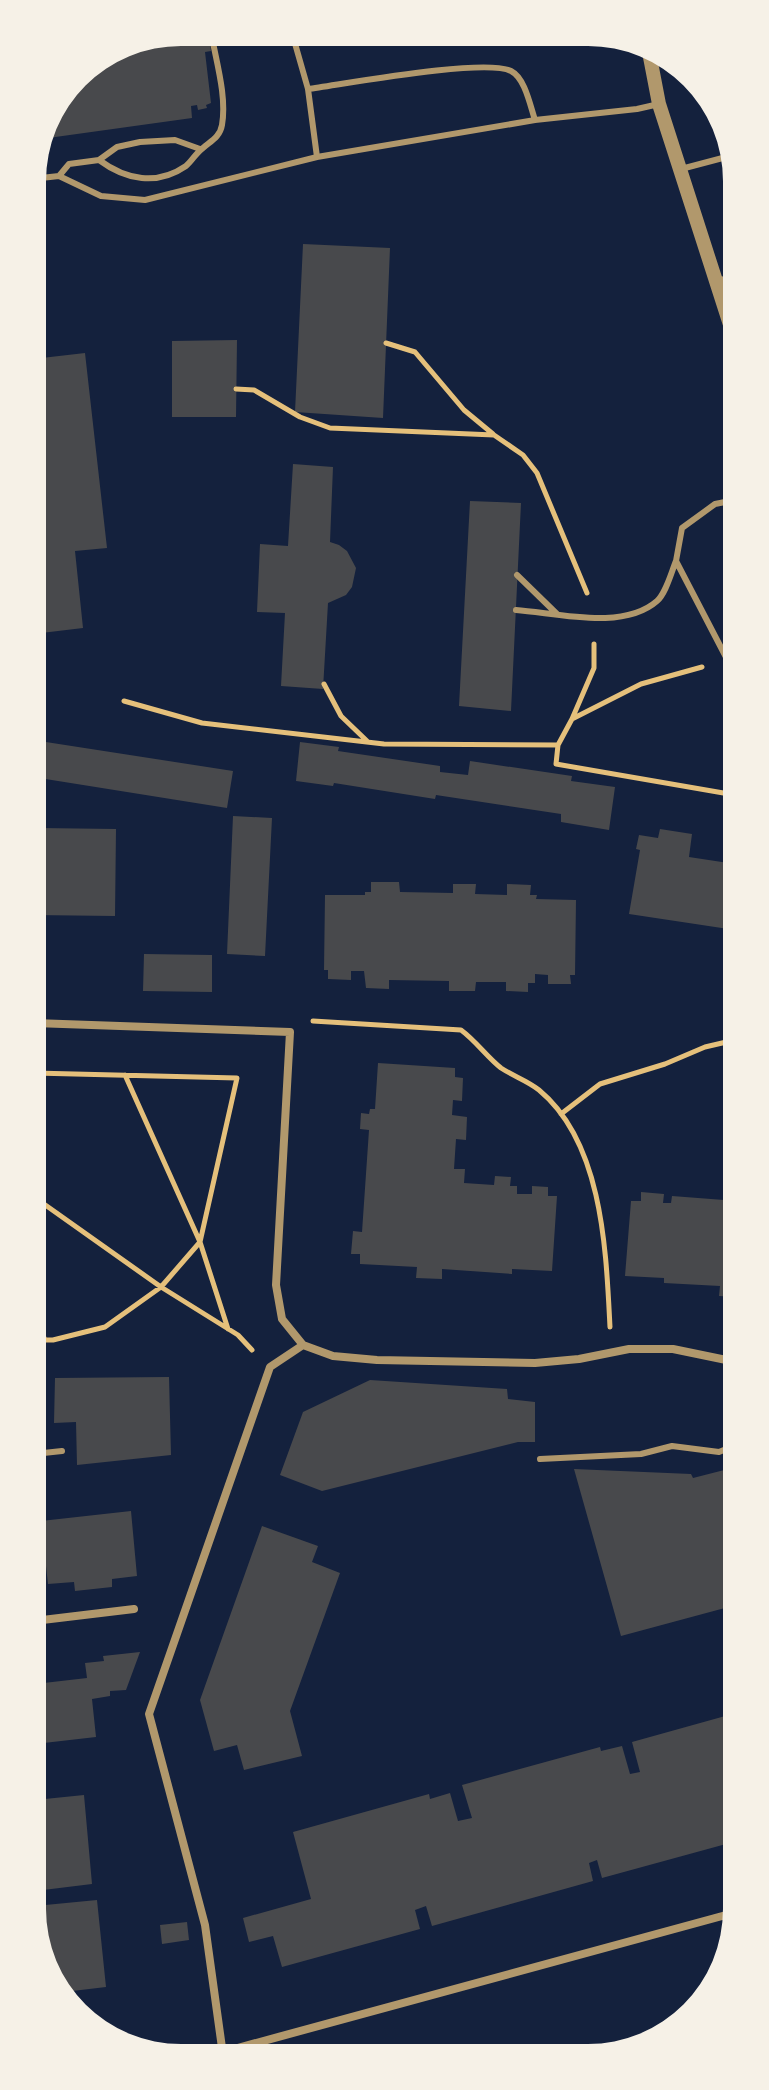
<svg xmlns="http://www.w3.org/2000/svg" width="769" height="2090" font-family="'IBM Plex Sans',sans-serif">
<rect width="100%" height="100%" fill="#14213d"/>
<!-- building -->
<path fill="#48494c" d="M181,32H197L199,45L210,44L211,51L205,52L211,103L206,105L207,108L198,110L197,105L191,106L192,118L41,139L48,115L83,69Z
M303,244L390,248L383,418L295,412Z
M237,340L236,417H172V341Z
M85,353L107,548L75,551L83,628L33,634V359Z
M293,464L333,467L330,542L339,545L347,551L356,568L352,587L346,595L328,603L323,689L281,686L285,613L257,612L260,544L288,546Z
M470,501L521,503L511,711L459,706Z
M33,740L233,771L227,808L33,777Z
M300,742L339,747L338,751L440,766V772L468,775L470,761L572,776L571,781L615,787L609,830L561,822V814L436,795L435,799L334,783L333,786L296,781Z
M233,816L272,818L265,956L227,954Z
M33,819H38L39,828L116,829L115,916L33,915Z
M660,829L692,834L689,857L735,864V930L629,914L640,850L636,849L639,835L658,838Z
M371,882H399L400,892L453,893V884H476L475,894L507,895V884L531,885L530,895H537L536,899L576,900L575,975H570L571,984H548V975L535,974V983H528V992L506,991V982H476L475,991H449V981L389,980V989L366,988L364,971H351V980L328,979V970H324L325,895H365V892H371Z
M144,954L212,955V992L143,991Z
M378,1063L455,1068V1077L463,1078L462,1101L453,1100L452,1115L467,1117L466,1140L456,1139L454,1169H465L464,1183L494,1185L495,1176L511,1177L510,1186H517V1194H532V1186L548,1187V1196H557L552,1271L512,1269V1274L442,1269V1279L416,1278L417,1267L360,1264V1254H351L353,1231L362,1232L369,1130L360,1129L361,1113L369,1114L370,1109H375Z
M725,1191H736V1297L719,1296L720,1286L664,1283V1278L625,1276L631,1201H641V1192L664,1194L663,1203H671L672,1196L724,1200Z
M169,1377L171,1455L77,1465L76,1422L54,1423L55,1378Z
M370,1380L507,1389L508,1399L535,1402V1442H518L322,1491L280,1475L303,1412Z
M736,1467V1605L621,1636L574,1469L691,1474L693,1478Z
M131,1511L137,1576L112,1579V1587L75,1591L74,1582L48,1584L41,1521Z
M262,1526L318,1546L312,1562L340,1573L290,1711L302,1756L244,1770L237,1745L214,1751L200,1700Z
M36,1530L43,1585L34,1586V1531Z
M140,1652L126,1690L110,1691V1696L92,1699L96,1737L35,1744V1684L87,1678L85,1663L104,1661L103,1656Z
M736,1713L737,1841L602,1878L597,1860L589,1863L593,1881L432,1926L426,1906L415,1910L420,1929L282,1967L273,1936L249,1942L243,1918L311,1899L293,1832L429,1794L430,1799L450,1793L458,1821L472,1818L462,1785L600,1747L601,1751L622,1746L630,1774L640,1772L632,1742Z
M84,1795L92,1884L35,1891V1800Z
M97,1900L106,1987L64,1992L35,1938V1906Z
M187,1922L189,1940L162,1944L160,1925Z"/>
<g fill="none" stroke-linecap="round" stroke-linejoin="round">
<!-- path -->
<path stroke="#e5c07b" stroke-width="5" d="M386,343L415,352L464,410L493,434
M236,389L254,390L300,417L330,428L494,435L523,455L537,473L587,593
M702,667L641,684L572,719L558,745L556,764L735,795
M324,684L341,716L367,741
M124,701L202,723L384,744L558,745
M572,719L594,668V644
M313,1021L461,1030C476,1041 487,1057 501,1068C513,1076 528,1081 539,1090C603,1143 606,1251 610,1327
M34,1073L237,1078L200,1242L161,1287L105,1327L53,1340H34
M125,1075L200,1242L228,1329
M561,1114L600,1084L665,1064L705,1047L735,1040
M34,1197L161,1287L238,1335L252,1350
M34,1316L45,1340"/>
<!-- service -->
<path stroke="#b1986c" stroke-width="6" d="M292,33L308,89C345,84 484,58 511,71C525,78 530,105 535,120
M308,89L317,157
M99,160C126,180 157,186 186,166C192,161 196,153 203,148C211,141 220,137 222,125C227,96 216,61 211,32
M681,169L734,155
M59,176L69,164L99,160L117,147L140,142L175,140L200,149
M32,179L59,176L101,196L145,200L317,157L535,120L637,109L659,104
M716,281L734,277
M517,575L557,614
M516,610C557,613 623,631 657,601C666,593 671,573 676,561
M728,661L676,561L682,528L715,504L735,500
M34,1454L62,1451
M540,1459L641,1454L672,1446L719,1452L736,1445"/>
<!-- minor -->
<path stroke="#b1986c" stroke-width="8" d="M34,1023L290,1032L276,1285L282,1319L303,1345L333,1356L377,1360L535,1363L579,1359L629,1349H673L736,1362
M34,1621L134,1609
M223,2052L737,1912
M223,2055L205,1925L149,1714L270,1367L303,1345"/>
<!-- tertiary -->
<path stroke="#b1986c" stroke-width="14" d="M649,52L659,104L734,337"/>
</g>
<!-- crop -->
<path d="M0 0H769V2090H0ZM181 46H588A135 135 0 0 1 723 181V1909A135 135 0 0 1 588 2044H181A135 135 0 0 1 46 1909V181A135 135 0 0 1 181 46Z" fill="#f6f1e7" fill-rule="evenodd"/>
</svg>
